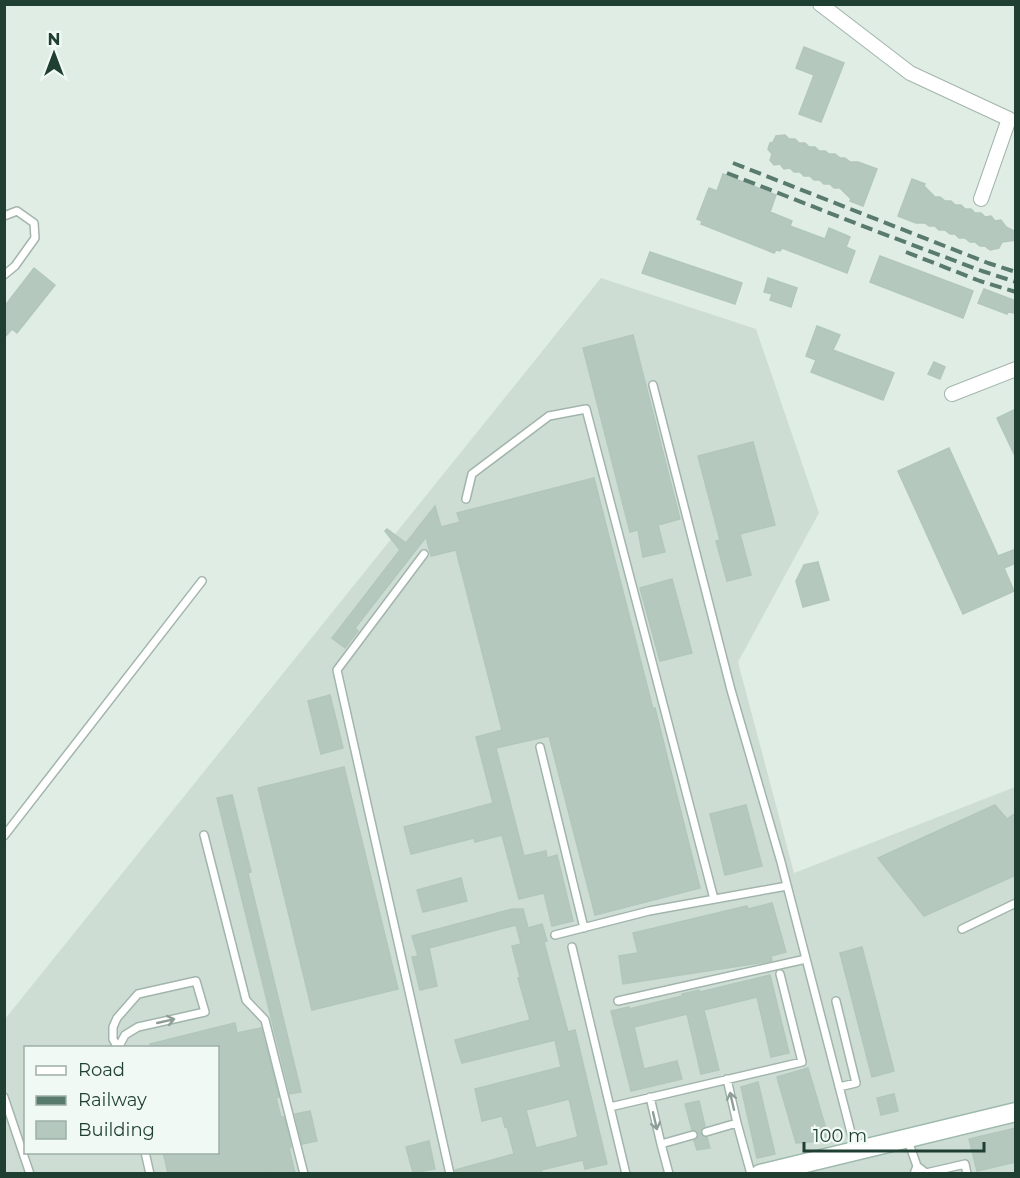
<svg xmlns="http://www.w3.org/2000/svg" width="1020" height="1178" font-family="Montserrat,sans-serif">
<rect width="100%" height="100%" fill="#e0ede5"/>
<!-- built -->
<path fill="#ceddd4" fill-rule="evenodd" d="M601,278L756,329L819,513L738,662L794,873L1015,787V1173L5,1174V1019ZM26,1048H218V1152H26Z"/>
<!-- building -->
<path fill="#b5c8be" stroke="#b2c7bb" stroke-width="1.5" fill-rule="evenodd" d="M804,47L844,63L821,122L799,114L814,75L796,68Z
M785,135L789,139H795L799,143H805L809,147H815L819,151H825L829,154H835L840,158H845L850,162H858L877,169L863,206L850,201L851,199L840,188H834L830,184H824L820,180H814L810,176H804L800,172H794L790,168L784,169L780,164L774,165L770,160L772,154L768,149L770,143L773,142L776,136Z
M723,174L776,195L770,212L792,221L790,226L825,239L829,228L850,237L846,247L855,251L847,273L782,248L780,251L776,250L774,253L701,224L702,221L697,219L709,188L717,191Z
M912,179L925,184L924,186L935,197H940L945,201H951L955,205H961L965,209H971L975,213H981L985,217L991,216L995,221L1001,220L1006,227L1016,232V240L1002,242L999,248L990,250L985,246H980L975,242H970L965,238H959L955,234H950L945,230H939L935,226H929L925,223H916L898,216Z
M650,252L742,283L735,304L642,273Z
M880,256L973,291L963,318L870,282Z
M34,268L55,285L17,333L12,329L4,338V307Z
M768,278L797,288L791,307L770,300L772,294L764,292Z
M984,289L1016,301V314L1008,311L1007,314L978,303Z
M817,326L840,335L833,350L894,373L883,400L811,372L816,360L806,356Z
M633,335L680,519L658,525L665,552L643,557L638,530L630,532L583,348Z
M934,362L945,367L940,379L928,374Z
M1016,409V458L997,418Z
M753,442L775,525L740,534L751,575L727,581L716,541L720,540L698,456Z
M949,448L998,556L1016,549V563L1004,568L1014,591L963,614L898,471Z
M594,478L653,709L655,708L700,888L595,915L549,736L496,748L524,856L546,851L547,858L557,855L573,921L552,926L544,893L519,899L502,835L475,842L474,838L411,854L404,827L493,803L476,737L502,730L456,550L431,556L426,537L355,628L358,631L345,648L332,638L400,550L385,531L387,529L406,543L435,506L441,527L460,522L457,513Z
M818,562L829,600L803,607L796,581L804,565Z
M672,579L692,653L660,661L640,588Z
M330,695L343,748L321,754L308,701Z
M344,767L398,989L312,1010L258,788Z
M232,795L251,872L248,873L301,1092L290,1094L217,798Z
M746,805L762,866L725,875L710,814Z
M995,805L1007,819L1016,813V875L924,916L878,858Z
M461,878L467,901L423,912L417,890Z
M772,903L786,952L771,956L772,961L623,984L619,956L638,953L633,933L747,906L748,909Z
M512,909H523L528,928L542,924L547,941L544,942L568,1032L575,1030L607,1164L585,1169L583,1160L541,1170L542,1173H456L455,1170L514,1154L507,1126L505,1127L502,1116L482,1121L475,1089L561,1067L555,1040L462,1063L458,1051L455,1040L530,1020L518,978L520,977L512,946L521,944L516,925L429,948L437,986L420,990L412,957L418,956L412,936ZM569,1099L578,1137L536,1148L526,1110Z
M862,947L894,1071L872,1077L840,953Z
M770,975L789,1053L771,1057L757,997L704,1010L719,1070L701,1074L687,1014L634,1027L644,1069L677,1061L682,1079L631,1091L611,1011L629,1007V1009L682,996V994L699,990L700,992Z
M235,1023L237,1033L261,1028L279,1097L276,1098L281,1117H284L291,1147L289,1148L295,1173H272L271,1171L263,1173H168L163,1152H218V1047H151L150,1044Z
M808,1068L829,1139L821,1141L796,1143L777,1077Z
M758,1082L775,1154L757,1158L741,1087Z
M894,1094L898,1111L881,1115L877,1098Z
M699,1101L705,1126L702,1129L701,1133L703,1136L707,1137L710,1148L697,1150L694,1141L697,1138L699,1134L696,1131L692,1130L685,1104Z
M310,1111L317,1141L302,1144L295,1114Z
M1016,1128V1162L977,1171L969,1139Z
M429,1141L435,1169L413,1173L406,1147Z"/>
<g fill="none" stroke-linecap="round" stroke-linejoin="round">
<defs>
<path id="lane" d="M4,216L17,211L34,223L35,238L15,266L4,275
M653,385L731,690L781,862L855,1148
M466,499L472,474L549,416L586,409L714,899
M424,554L337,670L450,1174
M540,747L584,928
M204,835L246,1000L265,1020L304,1174
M4,836L202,581
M962,929L1016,903
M555,935L649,911L787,886
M572,947L610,1107L802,1062L780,974
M618,1001L806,959
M836,1001L856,1083L839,1087
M118,1048L113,1039V1027L117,1018L138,994L196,981L205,1012L138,1027L125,1035L118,1048
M727,1079L737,1123
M4,1097L30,1174
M650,1097L661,1144
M610,1107L626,1174
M706,1132L737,1123L751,1174
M907,1138L917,1166L914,1174
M145,1152L150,1174
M917,1166L926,1173L965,1164L967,1174
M669,1174L661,1144L693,1135"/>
<path id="street" d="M820,4L910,73L1009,119L981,199
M952,394L1016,369"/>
<path id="secondary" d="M760,1174L1016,1112"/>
</defs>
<!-- lane casing -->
<use href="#lane" stroke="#a2b5ac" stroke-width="10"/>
<!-- street casing -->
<use href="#street" stroke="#a2b5ac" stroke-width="16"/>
<!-- secondary casing -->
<use href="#secondary" stroke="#9dbaac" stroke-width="21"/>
<!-- lane -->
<use href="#lane" stroke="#fff" stroke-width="7"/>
<!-- street -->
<use href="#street" stroke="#fff" stroke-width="14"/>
<!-- secondary -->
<use href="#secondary" stroke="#fff" stroke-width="18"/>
<!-- rail -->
<path stroke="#597b6d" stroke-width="4" stroke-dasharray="12 6" stroke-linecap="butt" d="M733,163L988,263L1016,272
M727,173L873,230L982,271L1016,282
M906,252L980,281L1016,292"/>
</g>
<!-- one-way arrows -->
<defs><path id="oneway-shaft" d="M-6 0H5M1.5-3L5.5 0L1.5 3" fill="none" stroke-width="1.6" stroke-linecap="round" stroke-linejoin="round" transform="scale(1.5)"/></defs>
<g stroke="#8f9f98">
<use href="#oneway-shaft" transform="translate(166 1021) rotate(-13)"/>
<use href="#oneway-shaft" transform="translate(732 1101) rotate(-103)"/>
<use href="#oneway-shaft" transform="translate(655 1121) rotate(77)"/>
</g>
<!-- border -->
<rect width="1020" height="1178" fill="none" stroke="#1f3f32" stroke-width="12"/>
<!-- legend -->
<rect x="24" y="1046" width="195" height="108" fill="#f1f9f4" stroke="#9dafa6" stroke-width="1.5"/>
<rect x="36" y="1066" width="30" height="9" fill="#ffffff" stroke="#9dafa6" stroke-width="1.5"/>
<text x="78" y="1076" font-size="18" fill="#1f3f32">Road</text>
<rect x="36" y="1096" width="30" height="9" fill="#597b6d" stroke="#9dafa6" stroke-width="1.5"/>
<text x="78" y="1106" font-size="18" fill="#1f3f32">Railway</text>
<rect x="36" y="1121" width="30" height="18" fill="#b5c8be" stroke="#9dafa6" stroke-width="1.5"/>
<text x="78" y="1136" font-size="18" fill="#1f3f32">Building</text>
<!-- north arrow -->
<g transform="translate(54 54)" stroke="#f1f9f4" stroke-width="4.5" paint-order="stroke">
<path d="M0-4.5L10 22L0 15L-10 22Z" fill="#1f3f32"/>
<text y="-9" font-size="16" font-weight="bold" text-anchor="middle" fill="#1f3f32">N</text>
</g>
<!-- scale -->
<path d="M804 1142v9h180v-9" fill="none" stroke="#1f3f32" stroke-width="3"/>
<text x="813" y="1142" font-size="18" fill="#1f3f32" stroke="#f1f9f4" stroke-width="4.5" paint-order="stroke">100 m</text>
</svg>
